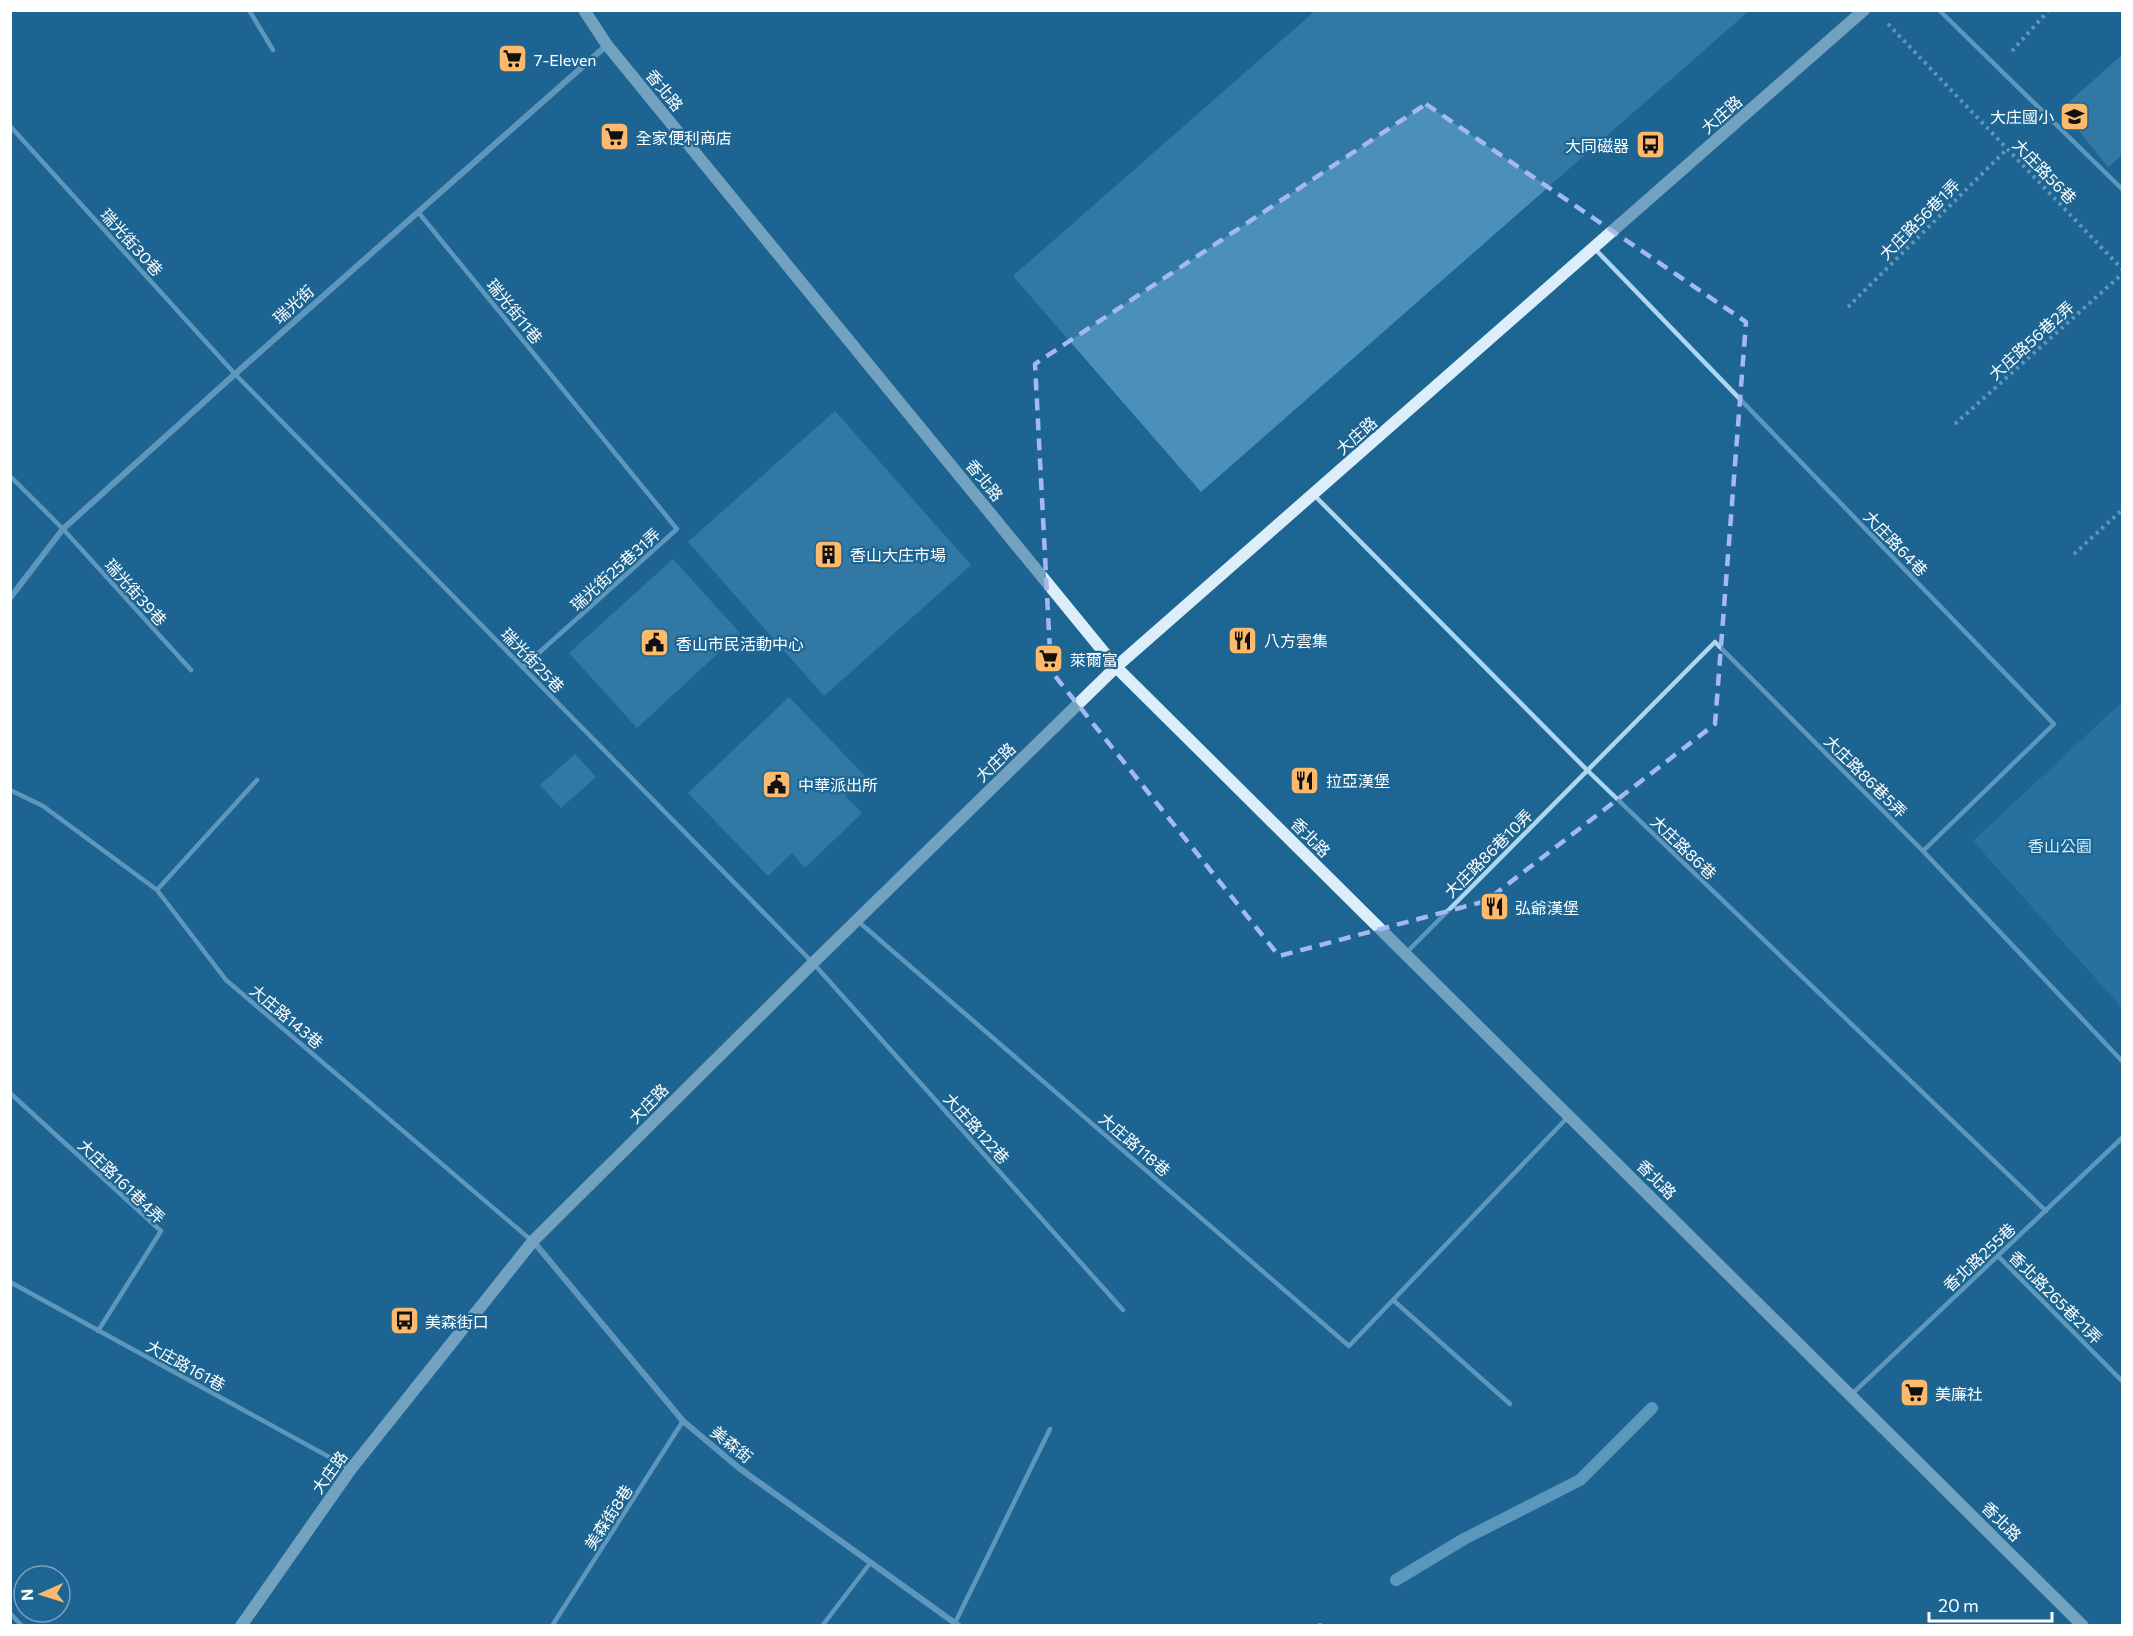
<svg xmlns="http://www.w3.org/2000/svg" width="2133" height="1636" font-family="Commissioner,'Noto Sans TC',sans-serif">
<rect width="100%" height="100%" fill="#1d6592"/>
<!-- green -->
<path fill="#3180af" d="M2122,702V1008L1973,841Z"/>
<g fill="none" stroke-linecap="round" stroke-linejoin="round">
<!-- stream -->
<path stroke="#a2d4f0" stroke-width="12" d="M1396,1580L1464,1539L1580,1480L1652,1408"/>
</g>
<!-- building -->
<path fill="#4a90ba" d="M1316,10H1750L1201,492L1013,276Z
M2122,55V155L2108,167L2061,109Z
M835,411L971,565L824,696L688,542Z
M673,559L740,633L637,728L569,653Z
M789,697L865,776L845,796L862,813L805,868L792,853L768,876L688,793Z
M575,754L596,777L561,808L540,785Z"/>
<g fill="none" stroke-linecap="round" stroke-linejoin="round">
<!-- path -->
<path stroke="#aed6ee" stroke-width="4" stroke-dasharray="3 4.5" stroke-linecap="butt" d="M1888,24L2122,269
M2012,51L2049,10
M1848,307L2007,149
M1955,424L2122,274
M2074,554L2122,510"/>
<!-- lane -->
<path stroke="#aed6ee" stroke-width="4.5" d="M249,10L273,50
M1939,10L2122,189
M10,126L235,374L813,963L1123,1310
M418,212L677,529L523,667
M1594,248L2054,724L1923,851
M10,476L63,529L191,670
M1313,494L1587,770L2046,1211
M257,780L157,890L226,980L531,1240
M10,790L43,806L157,890
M859,922L1349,1346L1567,1118
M1406,953L1715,642L1923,851L2122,1061
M10,1093L161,1231L98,1331
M1998,1256L2122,1381
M10,1282L351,1469
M1393,1300L1510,1404
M1852,1394L2122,1138
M10,1613L22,1626
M955,1623L1050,1429
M552,1626L683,1421
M822,1626L871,1562
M1320,1626V1625"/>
<!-- street -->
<path stroke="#aed6ee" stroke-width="6" d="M10,598L63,529L235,374L607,45
M533,1241L683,1421L739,1468L959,1626"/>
<!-- secondary -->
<path stroke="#dbeefa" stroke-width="12" d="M584,10L607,45L1116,667L2083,1626
M241,1626L351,1469L533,1241L813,963L1116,667L1864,10"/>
</g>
<!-- marked area -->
<path d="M0 0H2133V1636H0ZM1426,104L1746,322L1715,724L1486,901L1279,956L1051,671L1035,364Z" fill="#1d6592" fill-opacity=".55" fill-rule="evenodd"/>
<path fill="none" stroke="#a5b8ef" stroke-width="4.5" stroke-dasharray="12 8" stroke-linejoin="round" d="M1426,104L1746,322L1715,724L1486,901L1279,956L1051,671L1035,364Z"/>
<!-- icons -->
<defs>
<symbol id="supermarket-square" viewBox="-11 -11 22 22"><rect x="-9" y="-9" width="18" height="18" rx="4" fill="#fdba6d" stroke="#1d6592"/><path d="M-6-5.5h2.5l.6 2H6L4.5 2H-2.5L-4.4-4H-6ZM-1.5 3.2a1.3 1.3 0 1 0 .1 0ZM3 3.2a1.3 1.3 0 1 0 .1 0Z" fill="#111"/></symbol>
<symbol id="school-square" viewBox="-11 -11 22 22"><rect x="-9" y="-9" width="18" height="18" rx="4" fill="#fdba6d" stroke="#1d6592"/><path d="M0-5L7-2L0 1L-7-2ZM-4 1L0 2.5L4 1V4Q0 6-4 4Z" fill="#111"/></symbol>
<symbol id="bus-square" viewBox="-11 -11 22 22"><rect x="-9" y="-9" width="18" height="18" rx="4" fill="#fdba6d" stroke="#1d6592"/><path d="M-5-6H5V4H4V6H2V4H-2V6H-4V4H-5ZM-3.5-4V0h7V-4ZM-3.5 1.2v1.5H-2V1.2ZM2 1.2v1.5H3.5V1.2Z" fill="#111"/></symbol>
<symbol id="building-square" viewBox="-11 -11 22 22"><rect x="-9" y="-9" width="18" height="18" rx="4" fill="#fdba6d" stroke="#1d6592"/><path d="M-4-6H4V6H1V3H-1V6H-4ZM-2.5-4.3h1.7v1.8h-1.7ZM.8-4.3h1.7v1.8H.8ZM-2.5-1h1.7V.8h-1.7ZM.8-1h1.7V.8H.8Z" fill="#111"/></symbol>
<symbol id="restaurant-square" viewBox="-11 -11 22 22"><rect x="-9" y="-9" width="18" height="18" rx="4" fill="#fdba6d" stroke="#1d6592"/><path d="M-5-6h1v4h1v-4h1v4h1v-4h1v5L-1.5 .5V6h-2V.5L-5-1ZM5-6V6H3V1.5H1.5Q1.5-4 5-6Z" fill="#111"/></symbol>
<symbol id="civic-square" viewBox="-11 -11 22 22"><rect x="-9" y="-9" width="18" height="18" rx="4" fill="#fdba6d" stroke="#1d6592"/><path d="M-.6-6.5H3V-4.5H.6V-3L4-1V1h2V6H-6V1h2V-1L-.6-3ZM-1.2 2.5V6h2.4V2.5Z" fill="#111"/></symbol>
</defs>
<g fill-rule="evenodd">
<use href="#supermarket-square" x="496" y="42" width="33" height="33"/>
<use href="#school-square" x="2058" y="100" width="33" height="33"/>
<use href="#supermarket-square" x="598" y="120" width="33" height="33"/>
<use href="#bus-square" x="1634" y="128" width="33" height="33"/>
<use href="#building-square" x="812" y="538" width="33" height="33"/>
<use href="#restaurant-square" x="1226" y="624" width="33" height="33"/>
<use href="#civic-square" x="638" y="626" width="33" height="33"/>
<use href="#supermarket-square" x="1032" y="642" width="33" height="33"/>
<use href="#restaurant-square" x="1288" y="764" width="33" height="33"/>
<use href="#civic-square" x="760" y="768" width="33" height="33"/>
<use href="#restaurant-square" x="1478" y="890" width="33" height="33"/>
<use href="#bus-square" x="388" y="1304" width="33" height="33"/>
<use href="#supermarket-square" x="1898" y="1376" width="33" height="33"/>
</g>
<g text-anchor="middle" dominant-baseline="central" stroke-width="4.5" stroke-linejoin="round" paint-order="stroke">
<!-- poi labels -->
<g font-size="16" fill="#fff" stroke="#1d6592" text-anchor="start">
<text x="534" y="59">7-Eleven</text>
<text x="2054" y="116" text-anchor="end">大庄國小</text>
<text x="636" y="137">全家便利商店</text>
<text x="1629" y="145" text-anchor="end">大同磁器</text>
<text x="850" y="554">香山大庄市場</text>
<text x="1264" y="640">八方雲集</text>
<text x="676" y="643">香山市民活動中心</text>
<text x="1070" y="659">萊爾富</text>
<text x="1326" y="780">拉亞漢堡</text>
<text x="798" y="784">中華派出所</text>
<text x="1515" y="907">弘爺漢堡</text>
<text x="425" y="1321">美森街口</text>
<text x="1935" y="1393">美廉社</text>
</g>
<!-- street labels -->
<g font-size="16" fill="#fff" stroke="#1d6592">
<text transform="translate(665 90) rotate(51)">香北路</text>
<text transform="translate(1721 114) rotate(-41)">大庄路</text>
<text transform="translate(2045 171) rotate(46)">大庄路56巷</text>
<text transform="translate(1919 219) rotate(-45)">大庄路56巷1弄</text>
<text transform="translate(132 242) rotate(48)">瑞光街30巷</text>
<text transform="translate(293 304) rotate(-42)">瑞光街</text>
<text transform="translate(515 311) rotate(51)">瑞光街11巷</text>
<text transform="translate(2031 340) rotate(-42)">大庄路56巷2弄</text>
<text transform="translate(1356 435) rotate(-41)">大庄路</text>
<text transform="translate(985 480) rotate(51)">香北路</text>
<text transform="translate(1896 543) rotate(46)">大庄路64巷</text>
<text transform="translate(615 569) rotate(-42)">瑞光街25巷31弄</text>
<text transform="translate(136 592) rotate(48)">瑞光街39巷</text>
<text transform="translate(533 660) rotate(46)">瑞光街25巷</text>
<text transform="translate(995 762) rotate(-44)">大庄路</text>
<text transform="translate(1866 776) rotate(45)">大庄路86巷5弄</text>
<text transform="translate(1311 837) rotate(45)">香北路</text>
<text transform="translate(1684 847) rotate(44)">大庄路86巷</text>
<text transform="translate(1488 853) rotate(-45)">大庄路86巷10弄</text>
<text transform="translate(287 1016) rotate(40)">大庄路143巷</text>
<text transform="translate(648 1103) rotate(-45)">大庄路</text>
<text transform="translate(977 1128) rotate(48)">大庄路122巷</text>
<text transform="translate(1135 1144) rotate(41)">大庄路118巷</text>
<text transform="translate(1657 1179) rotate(45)">香北路</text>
<text transform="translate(122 1181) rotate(44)">大庄路161巷4弄</text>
<text transform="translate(1979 1257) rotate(-43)">香北路255巷</text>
<text transform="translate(2056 1297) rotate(45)">香北路265巷21弄</text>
<text transform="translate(186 1365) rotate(29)">大庄路161巷</text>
<text transform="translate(732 1444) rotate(39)">美森街</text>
<text transform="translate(329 1472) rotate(-54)">大庄路</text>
<text transform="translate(608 1517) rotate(-57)">美森街8巷</text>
<text transform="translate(2002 1521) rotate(45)">香北路</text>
</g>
<!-- park labels -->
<g font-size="16" fill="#d4ecfa" stroke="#1d6592">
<text x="2060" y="845">香山公園</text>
</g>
</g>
<!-- border -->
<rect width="2133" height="1636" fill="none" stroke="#ffffff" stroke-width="24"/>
<!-- north arrow -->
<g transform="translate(42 1594) rotate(267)"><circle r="28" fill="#1d6592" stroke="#77a3be" stroke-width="1.5"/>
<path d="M0-4.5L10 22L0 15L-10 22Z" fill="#fdba6d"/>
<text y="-9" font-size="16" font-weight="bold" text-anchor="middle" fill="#ffffff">N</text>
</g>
<!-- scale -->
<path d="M1929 1612v9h123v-9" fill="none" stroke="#ffffff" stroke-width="3"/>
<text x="1938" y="1612" font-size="18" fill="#ffffff" stroke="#1d6592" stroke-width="4.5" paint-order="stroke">20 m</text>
</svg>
